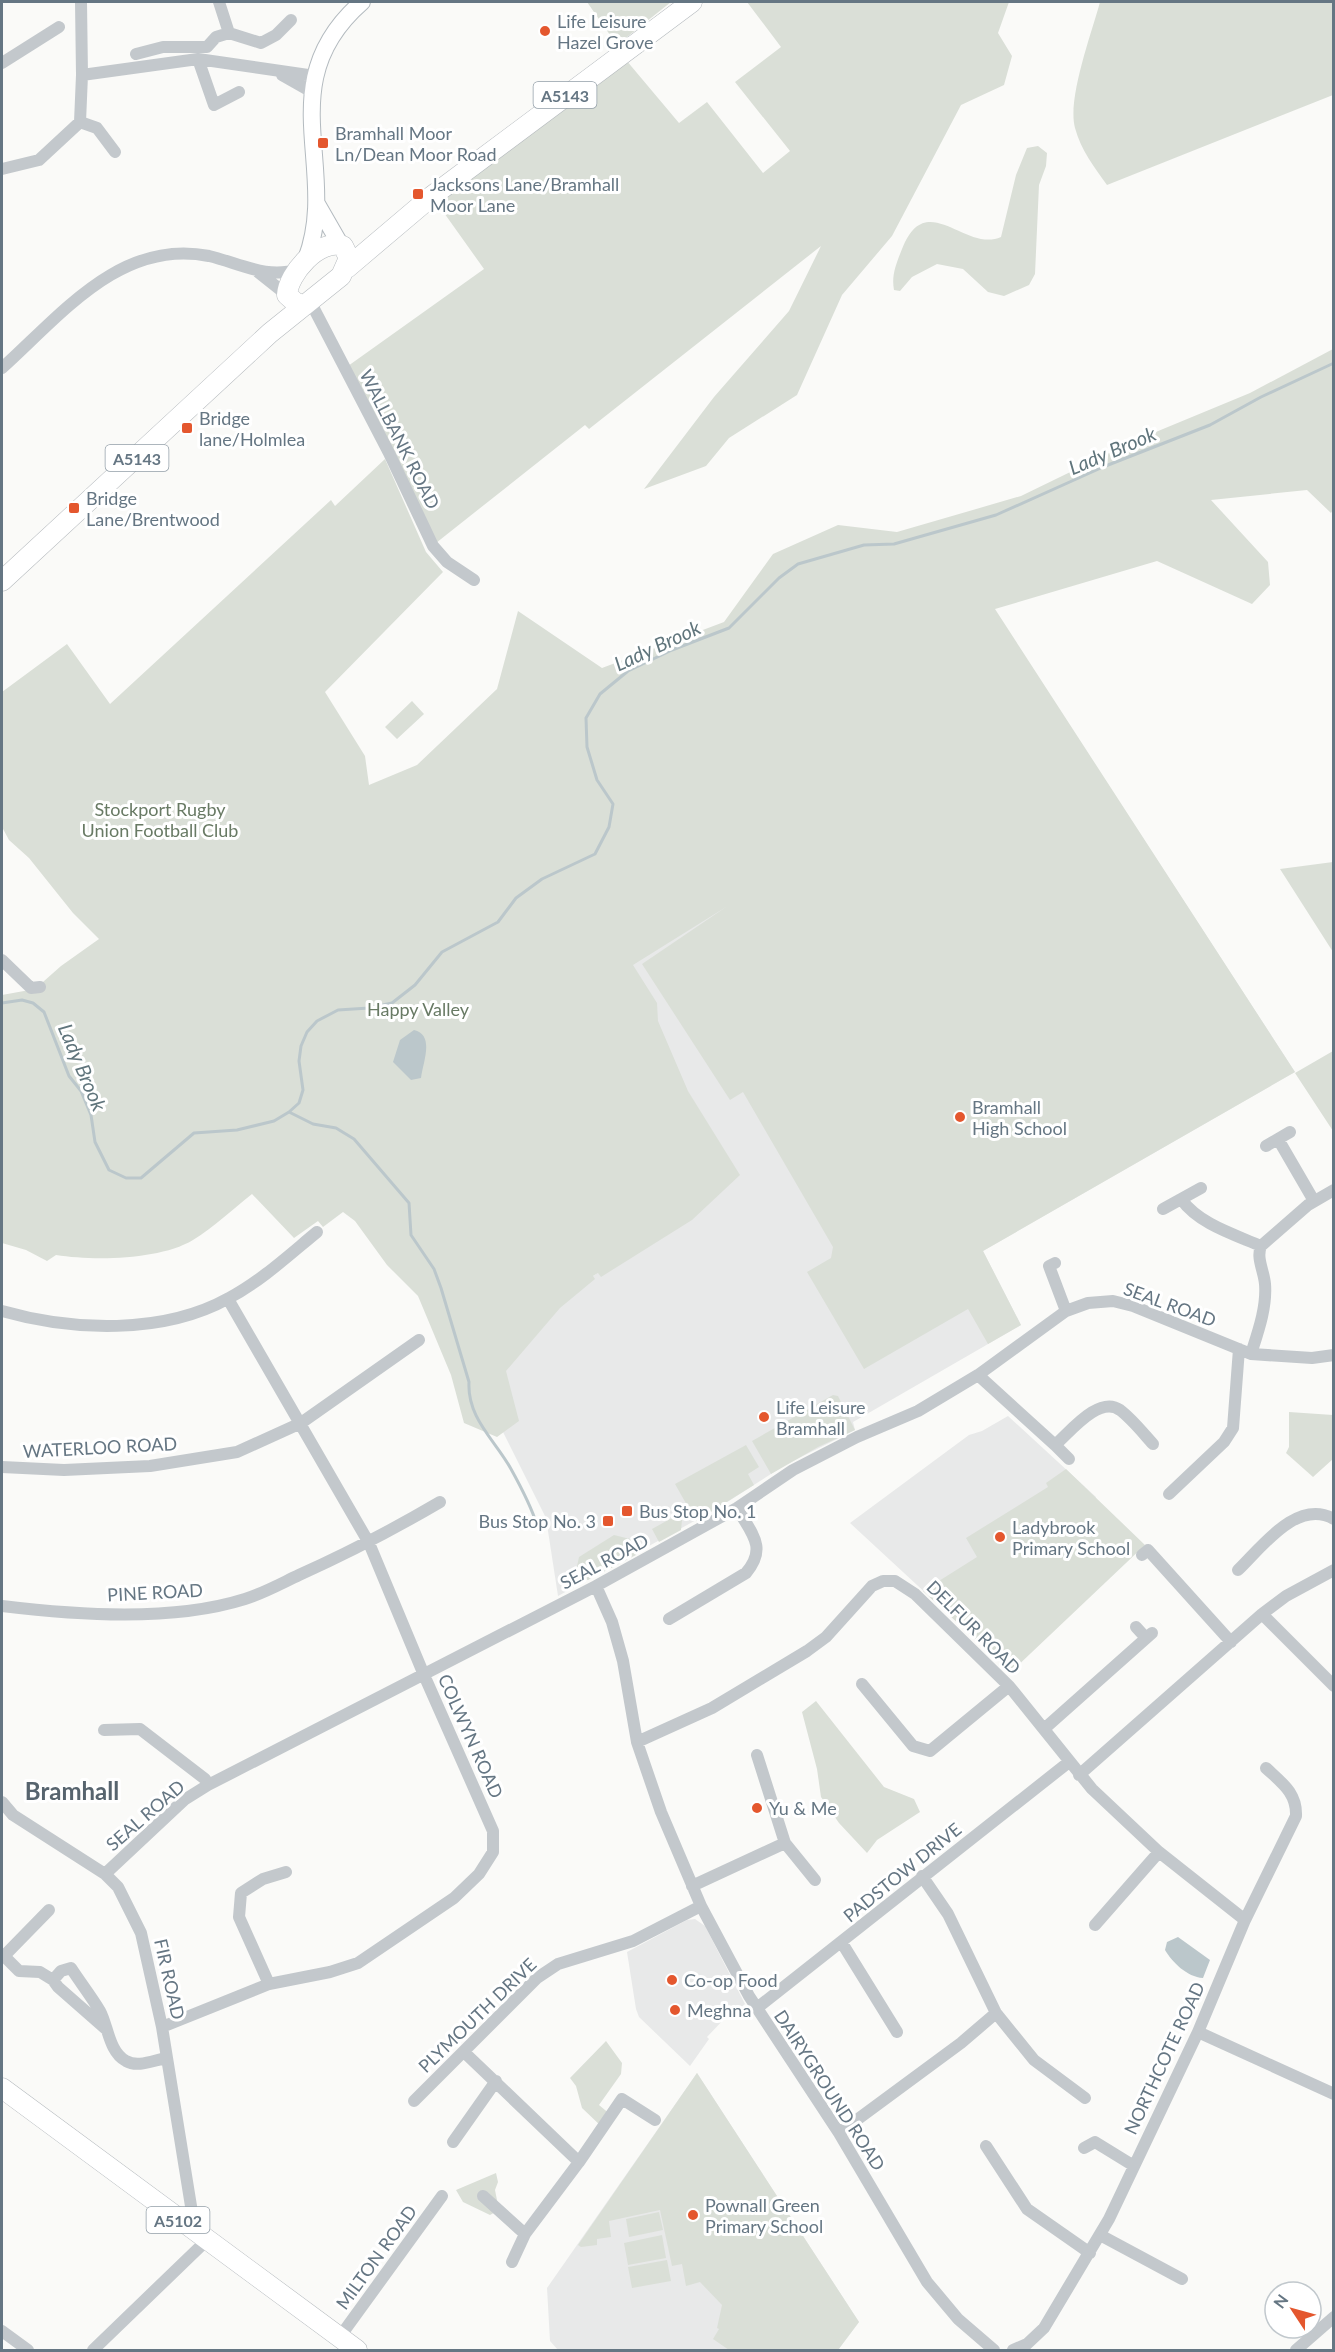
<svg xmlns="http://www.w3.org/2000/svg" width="1335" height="2352" font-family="Lato,sans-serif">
<rect width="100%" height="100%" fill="#fafaf8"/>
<!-- built -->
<path fill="#e8e9e9" d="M994,609L1295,1072L983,1251L1021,1325L853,1422L855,1430L785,1465L718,1508L558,1596L546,1518L500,1426L501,1340L739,1175L598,945Z
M1008,1416L1096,1497L1011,1672L850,1523L969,1435L982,1431Z
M695,1919L705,1926L745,2004L730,2017L727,2016L707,2037L709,2039L690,2066L639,2017L636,2009L627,1952L687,1920Z
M697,2073L859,2322L838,2350H558L550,2341L547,2288Z"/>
<!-- green -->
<path fill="#dadfd7" d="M587,2H671L617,45Z
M747,2H1009L998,33L1012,56L1004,85L961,105L892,236L842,295L797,395L729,438L706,466L644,489L714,397L789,311L821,246L589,429L585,425L436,543L348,366L484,269L432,196L621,54L679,123L707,102L763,173L790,151L735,82L781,47Z
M1100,2H1333V95L1107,185C1094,167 1081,150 1075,128C1067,99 1092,32 1100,2Z
M1038,146L1047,153L1046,166L1039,185L1035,274L1029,285L1004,296L988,292L963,269L937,264L912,277L900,291L894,290C891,275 897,262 902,249C926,187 965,253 1001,237L1016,175L1027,148Z
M1333,349L1334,508L1331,513L1307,490L1211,500L1268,562L1270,585L1252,604L1157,561L995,609L1295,1072L983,1251L1021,1325L988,1344L968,1309L864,1369L807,1272L831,1258L833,1247L743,1092L730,1100L642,964L726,907L633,965L657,1003L658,1021L688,1091L740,1175L692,1220L601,1277L598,1273L593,1276L595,1279L560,1308L506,1371L519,1421L497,1437L464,1423L451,1375L418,1296L387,1265L355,1221L343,1212L323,1227L318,1221L294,1238L252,1194C233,1209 214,1227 193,1240C160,1260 94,1261 56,1255L47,1261L26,1250L2,1243V995L35,989L61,966L99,939L73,913L29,858L9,840L2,827V692L67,644L110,704L331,500L335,506L385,459L426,552L443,572L325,692L365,756L369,785L417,765L497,689L518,611L602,668L724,622L773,554L838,525L897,532L1021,496L1134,441L1250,393Z
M412,701L424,714L397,739L385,727Z
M1333,862H1334L1333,952L1280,869Z
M1333,1051V1131L1295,1073Z
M833,1395L838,1396L855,1430L818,1447L771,1474L752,1441Z
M1289,1412L1333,1415V1459L1313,1477L1286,1453L1289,1447Z
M746,1445L759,1467L748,1474L754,1485L696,1521L675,1484Z
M1066,1469L1145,1545L1011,1672L923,1591L977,1557L966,1538L1048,1487L1046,1483Z
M679,1514L682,1520L681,1530L659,1542L652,1529Z
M614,1535L634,1540L638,1548L636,1555L588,1580L580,1577L576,1571L579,1557Z
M816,1701L884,1787L914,1799L920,1812L877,1840L867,1853L839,1823L821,1797L817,1769L802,1712Z
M606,2041L622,2063L621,2074L599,2105L611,2115L602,2127L582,2108L576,2086L570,2078Z
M697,2073L859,2322L838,2350H729L713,2339L719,2329L717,2328L722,2305L700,2282L686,2286L682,2264L672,2266L660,2210L609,2221L611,2237L597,2239V2245L581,2247L578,2245Z
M496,2173L498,2182L495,2190L499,2210L490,2215L463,2202L456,2190Z
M659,2212L663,2230L629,2237L626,2219Z
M662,2235L666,2258L628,2265L624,2243Z
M667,2260L671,2281L632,2288L628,2267Z"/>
<!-- water -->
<path fill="#bbc7cb" d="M414,1030C435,1035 423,1062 421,1078L411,1080L393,1062L400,1040Z
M1178,1937L1210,1960L1203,1978C1187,1977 1172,1962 1165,1950L1167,1942Z"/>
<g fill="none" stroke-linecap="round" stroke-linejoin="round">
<!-- stream -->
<path stroke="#bbc7cb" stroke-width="3" d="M2,1003L22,1000L33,1003L44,1012L69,1076L81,1091L91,1115L95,1142L109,1170L126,1178H141L194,1133L237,1130L274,1121L289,1112L299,1103L303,1090L299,1061L301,1046L307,1032L317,1021L338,1010L369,1008L392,1003L415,985L442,952L498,922L516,898L542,879L595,854L609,827L613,804L597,780L587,747L586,718L600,694L628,671L672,650L729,628L779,578L798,564L864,545L894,544L996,515L1103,467L1210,425L1261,397L1334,363
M289,1112L313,1124L336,1128L354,1139L409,1203L411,1235L434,1269L441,1288L469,1382C467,1418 495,1440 511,1469C521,1487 531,1506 537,1525"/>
<defs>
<path id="secondary" d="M317,204L340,244
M305,262C342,171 268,84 362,2"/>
<path id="primary" d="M347,268L432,196L692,2
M2,581L270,333L341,276L349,258L343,246C319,238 288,274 287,295L296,303L304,305
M2,2088L357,2350"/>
</defs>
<!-- secondary casing -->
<use href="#secondary" stroke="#b3babf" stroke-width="18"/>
<!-- primary casing -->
<use href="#primary" stroke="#b5babe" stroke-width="21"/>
<!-- street -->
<path stroke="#c3c8cc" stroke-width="12" d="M81,2L82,75L198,59L315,76
M219,2L229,33L261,43L276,35L291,20
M136,54L163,47H207L216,37L229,33
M198,59L214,105L239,92
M2,63L59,27
M282,75L312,92
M80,122L97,128L115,152
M2,169L39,160L80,122L82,75
M258,272L287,295
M310,301L389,453L433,546L447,562L474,580
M2,368C61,315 121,238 209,256C239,263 268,280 298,269
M2,960L31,988L40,987
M1278,1139L1314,1201
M1266,1146L1290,1132
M1181,1199C1199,1224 1233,1234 1261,1246
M1163,1209L1201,1188
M1055,1263L1049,1266L1066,1311
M2,1311C72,1331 163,1335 229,1298C261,1281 289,1255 317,1232
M1251,1354C1258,1332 1267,1307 1265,1284C1264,1271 1256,1258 1261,1246L1308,1205L1334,1190
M978,1375L1055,1445C1070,1432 1099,1395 1120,1410C1132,1419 1143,1433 1153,1444
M1055,1445L1069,1459
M2,1467L64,1470L150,1466L237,1452L301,1423L419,1340
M1169,1494L1224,1442L1233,1428L1239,1349
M1142,1555L1148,1550L1231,1642
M1238,1570C1262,1547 1297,1498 1334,1519
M596,1586L612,1622L623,1661L637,1742L661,1812L701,1906L749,1996L839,2133L927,2282L958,2319L994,2350
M2,1606C77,1615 172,1622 245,1599C264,1593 282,1583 299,1575C348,1553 394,1529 440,1502
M1262,1614L1334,1686
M669,1619L746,1573C768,1547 751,1533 737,1508
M1136,1627L1146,1638
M862,1684L913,1746L930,1751L1009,1686
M1044,1729L1152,1633
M104,1730L140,1729L205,1779L208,1785
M637,1742L712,1708L807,1651L826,1637L872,1586L883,1581H895L915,1594L1009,1686L1092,1789L1159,1852L1245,1920
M757,1755L785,1843L815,1880
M1079,1775L1262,1614L1286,1596L1334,1570
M2,1802L13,1815L105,1874L118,1887L141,1933L162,2027L191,2206L192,2214L186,2226
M105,1874L184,1800L208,1785L596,1586L737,1508L793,1470L857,1437L918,1411L978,1375L1066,1311L1088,1303L1113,1301L1133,1306L1251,1354L1312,1358L1334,1355
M922,1876L948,1914L996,2013L1034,2060L1085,2098
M692,1886L785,1843
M49,1910L4,1956L19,1971L40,1972L53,1980
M1095,1925L1159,1852
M842,1943L897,2032
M269,1984L239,1917L241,1893L263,1879L286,1872
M757,2008L1069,1762
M162,2027L269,1984L330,1972L358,1963L454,1898L479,1874L493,1852V1831L424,1675L369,1543L228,1299
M107,2030L58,1987L53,1980L61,1971L71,1968C80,1982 91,1996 100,2011C108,2026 109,2052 126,2061C138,2068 154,2060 167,2058
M1198,2032L1334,2094
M465,2053L579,2162L622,2099L655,2120
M414,2101L537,1978L558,1964L633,1941L701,1906
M839,2133L961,2043L996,2013
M453,2142L496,2081
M986,2146L1027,2209L1090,2253
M1084,2148L1095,2142L1134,2166
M483,2196L525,2234
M1100,2235L1182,2279
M512,2262L525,2234L579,2162
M2,2331L28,2350
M339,2338L442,2196
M93,2350L206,2241
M1013,2350L1027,2344L1044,2328L1109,2219L1198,2032L1245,1920L1296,1816C1297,1793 1282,1783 1266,1768
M1296,2350L1334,2317"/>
<!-- secondary -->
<use href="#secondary" stroke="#fff" stroke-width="16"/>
<!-- primary -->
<use href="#primary" stroke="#fff" stroke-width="20"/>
</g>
<!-- markers -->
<g fill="#e4572e" stroke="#fff" stroke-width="2">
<circle cx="545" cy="31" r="6"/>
<rect x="317" y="137" width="12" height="12" rx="3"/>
<rect x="412" y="188" width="12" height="12" rx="3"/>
<rect x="181" y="422" width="12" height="12" rx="3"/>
<rect x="68" y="502" width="12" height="12" rx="3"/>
<circle cx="960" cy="1117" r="6"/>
<circle cx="764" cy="1417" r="6"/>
<rect x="621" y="1505" width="12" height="12" rx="3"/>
<rect x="602" y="1515" width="12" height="12" rx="3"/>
<circle cx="1000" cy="1537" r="6"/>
<circle cx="757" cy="1808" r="6"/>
<circle cx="672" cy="1980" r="6"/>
<circle cx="675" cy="2010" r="6"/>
<circle cx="693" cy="2215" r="6"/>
</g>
<g text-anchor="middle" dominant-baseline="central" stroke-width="6" stroke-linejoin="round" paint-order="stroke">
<!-- shield labels -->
<g fill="#fff" stroke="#939fa8" stroke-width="1.5">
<rect x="533.5" y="82" width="63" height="26" rx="4.5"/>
<rect x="105.5" y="445" width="63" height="26" rx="4.5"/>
<rect x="146.5" y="2207" width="63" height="26" rx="4.5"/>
</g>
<g font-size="16" font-weight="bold" fill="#657683">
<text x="565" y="95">A5143</text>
<text x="137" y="458">A5143</text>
<text x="178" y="2220">A5102</text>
</g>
<!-- poi labels -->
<g font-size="18" fill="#657683" stroke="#fff" text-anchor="start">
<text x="557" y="21">Life Leisure<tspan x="557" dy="21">Hazel Grove</tspan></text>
<text x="335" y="133">Bramhall Moor<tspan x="335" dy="21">Ln/Dean Moor Road</tspan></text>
<text x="430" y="184">Jacksons Lane/Bramhall<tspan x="430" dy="21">Moor Lane</tspan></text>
<text x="199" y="418">Bridge<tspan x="199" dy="21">lane/Holmlea</tspan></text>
<text x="86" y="498">Bridge<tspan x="86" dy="21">Lane/Brentwood</tspan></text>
<text x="972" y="1107">Bramhall<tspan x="972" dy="21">High School</tspan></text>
<text x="776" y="1407">Life Leisure<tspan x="776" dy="21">Bramhall</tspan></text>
<text x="639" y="1511">Bus Stop No. 1</text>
<text x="596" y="1521" text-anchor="end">Bus Stop No. 3</text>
<text x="1012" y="1527">Ladybrook<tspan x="1012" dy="21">Primary School</tspan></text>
<text x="769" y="1808">Yu &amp; Me</text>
<text x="684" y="1980">Co-op Food</text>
<text x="687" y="2010">Meghna</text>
<text x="705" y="2205">Pownall Green<tspan x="705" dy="21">Primary School</tspan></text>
</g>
<!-- street labels -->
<g font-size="18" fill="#657683" stroke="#fff">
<text transform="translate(400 439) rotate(63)">WALLBANK ROAD</text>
<text transform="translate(1170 1304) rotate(20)">SEAL ROAD</text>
<text transform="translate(100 1447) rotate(-3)">WATERLOO ROAD</text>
<text transform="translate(604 1561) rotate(-28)">SEAL ROAD</text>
<text transform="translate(155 1592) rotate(-3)">PINE ROAD</text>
<text transform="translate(974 1627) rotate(45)">DELFUR ROAD</text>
<text transform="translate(471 1736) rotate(66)">COLWYN ROAD</text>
<text transform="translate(145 1815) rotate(-41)">SEAL ROAD</text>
<text transform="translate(902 1872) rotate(-39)">PADSTOW DRIVE</text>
<text transform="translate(170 1979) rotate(77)">FIR ROAD</text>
<text transform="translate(477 2015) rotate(-44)">PLYMOUTH DRIVE</text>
<text transform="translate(1164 2058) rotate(-65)">NORTHCOTE ROAD</text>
<text transform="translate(830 2090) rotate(57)">DAIRYGROUND ROAD</text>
<text transform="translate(376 2257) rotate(-54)">MILTON ROAD</text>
</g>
<!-- park labels -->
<g font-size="18" fill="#687a64" stroke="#fff">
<text x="160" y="809">Stockport Rugby<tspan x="160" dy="21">Union Football Club</tspan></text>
<text x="418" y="1009">Happy Valley</text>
</g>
<!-- water labels -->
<g font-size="20" font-style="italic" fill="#60757c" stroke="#fff">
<text transform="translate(1112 450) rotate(-23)">Lady Brook</text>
<text transform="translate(657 645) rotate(-25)">Lady Brook</text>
<text transform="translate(83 1067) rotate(67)">Lady Brook</text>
</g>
<!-- district labels -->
<g font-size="24" font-weight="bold" fill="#57646e" stroke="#fff">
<text x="72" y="1790">Bramhall</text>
</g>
</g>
<!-- border -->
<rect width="1335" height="2352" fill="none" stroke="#657683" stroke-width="6"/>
<!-- north arrow -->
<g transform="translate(1293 2310) rotate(306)"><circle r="28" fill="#ffffff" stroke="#c1c8cd" stroke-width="1.5"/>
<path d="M0-4.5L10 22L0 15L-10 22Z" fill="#e4572e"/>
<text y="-9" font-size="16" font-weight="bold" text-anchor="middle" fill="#657683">N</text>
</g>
</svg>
